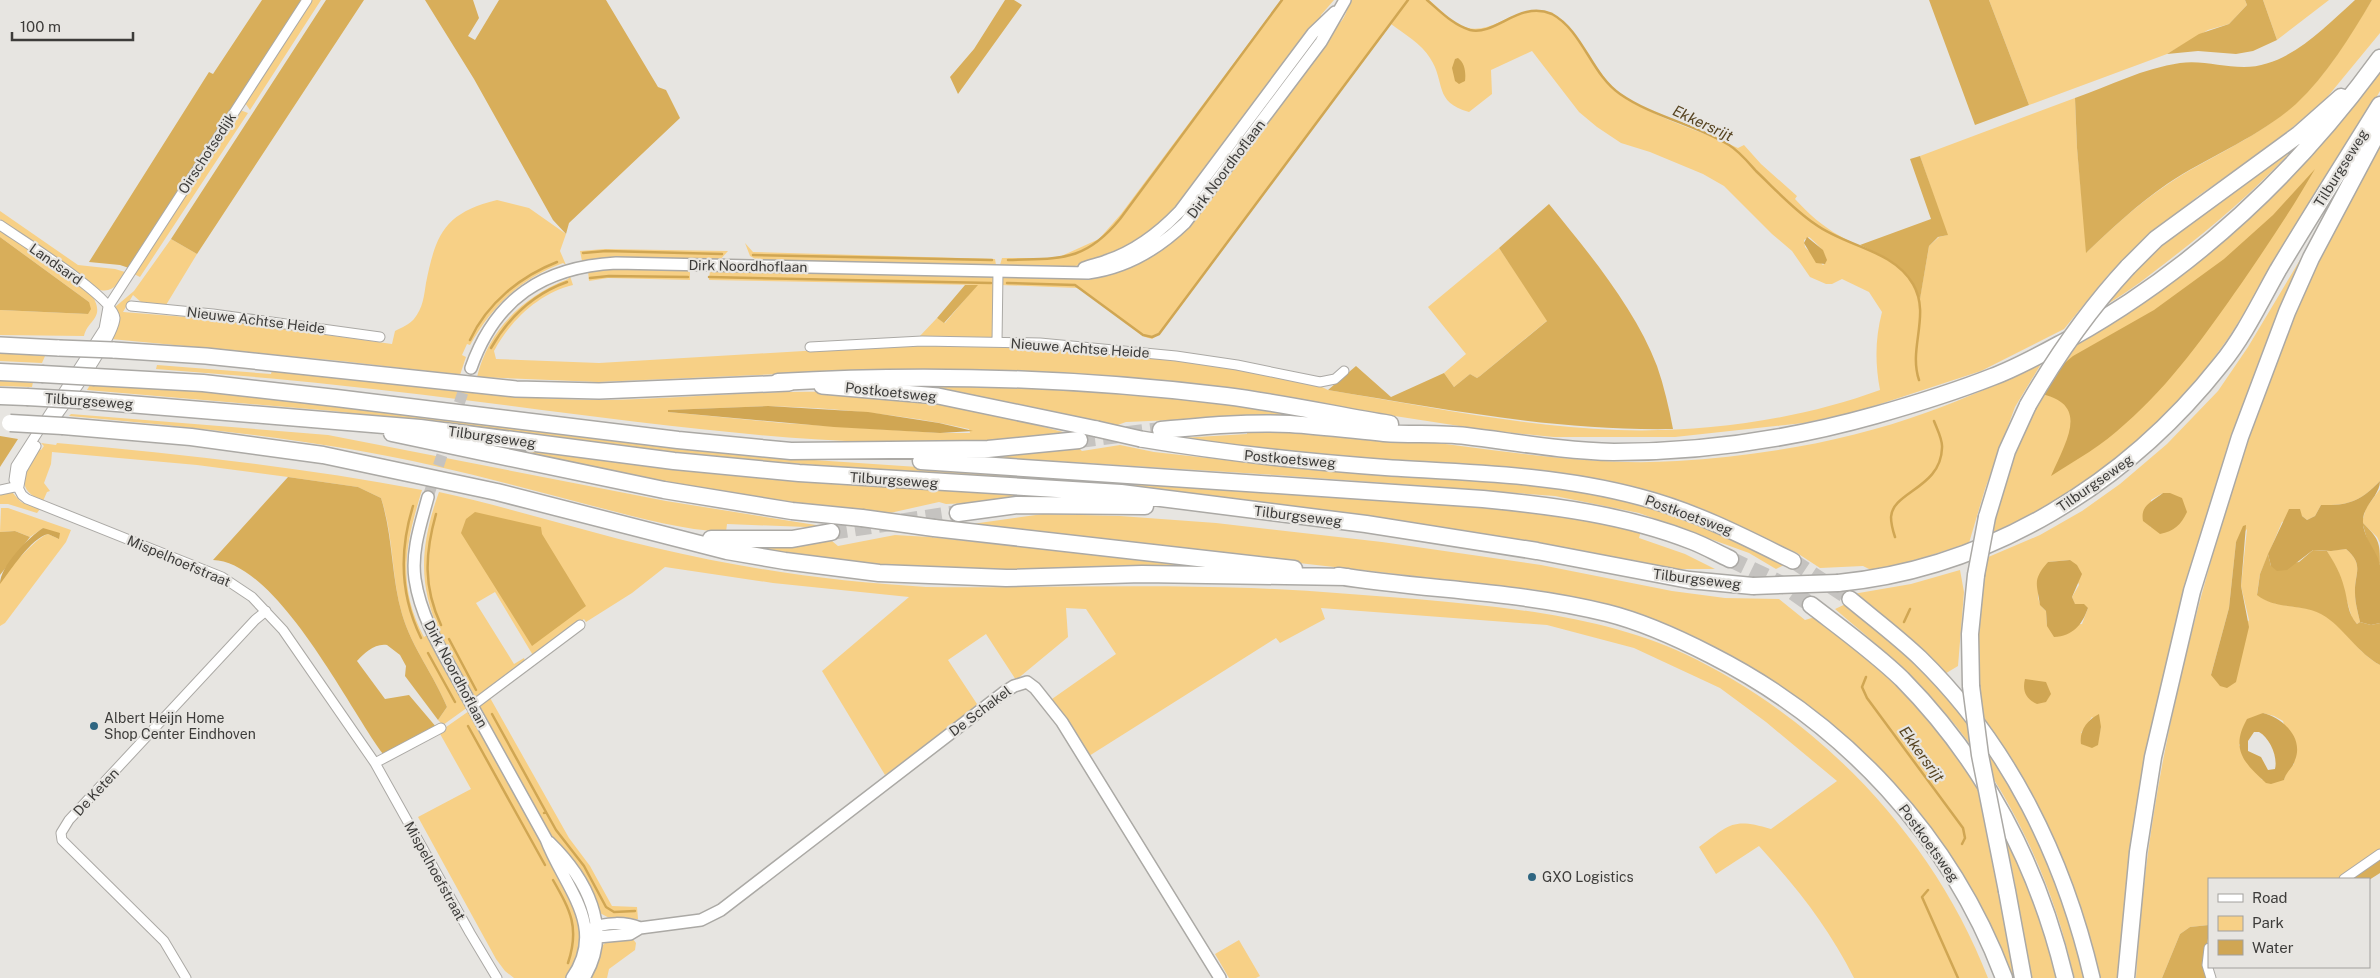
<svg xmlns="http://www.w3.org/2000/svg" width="2380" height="978" font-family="'Public Sans',sans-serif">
<rect width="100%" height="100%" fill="#e7e5e1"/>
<!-- green -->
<path fill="#f7d086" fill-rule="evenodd" d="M312,0H321L250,110L245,103Z
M1281,0H1334L1321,15V21L1179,208L1146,238L1089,264L1060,268L1002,267L1000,265L1002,258H1057L1099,239L1121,214Z
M1347,0H1429C1439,8 1449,21 1461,26C1493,39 1518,0 1551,13C1580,28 1592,70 1617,91C1649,117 1700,130 1738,148L1744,145L1761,164L1797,196L1795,199C1809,214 1822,226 1840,236C1873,255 1906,258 1920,298L1929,246L1939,237L1947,235L1920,156L2075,98L2077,148L2087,252C2112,228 2138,204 2168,184C2210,156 2258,138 2296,103C2328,74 2349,36 2372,0H2380V33L2324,101L2270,146L2198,196L2146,239L2109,274L2064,329L1981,371L1859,411L1804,423L1675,437H1554L1492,431L1291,400L1069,374L1009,371L982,373H805L598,382L477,377C488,330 524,296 568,279L570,276L573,285C539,293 510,321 494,351L496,359L599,363L921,344L1040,346L1236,367L1320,386L1328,390C1424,406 1520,426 1617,430C1704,433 1798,420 1880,390C1875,363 1875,339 1882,312L1869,292L1842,279L1832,284H1826L1810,277L1792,251L1772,234L1724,186L1703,174L1650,152L1621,143L1597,127L1579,112L1532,51L1491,70L1492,94L1469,112C1433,102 1446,82 1430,58C1422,44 1404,34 1391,24L1158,335L1152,339L1145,337L1094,298L1077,288L1000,285L1002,276L1061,277L1160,247L1332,29C1343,23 1347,13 1349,2ZM1809,237C1817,244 1826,251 1826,262L1823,265L1805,247L1804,240Z
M1989,0H2245L2247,5L2229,24L2208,30L2167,54L2029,105Z
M2263,0H2329L2277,40Z
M2380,69V91L2328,181L2229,337L2200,377L2154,427L2111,465L2072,492L2031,515L1991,533L2000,493L2030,417L2077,343L2188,269L2260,208L2311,154Z
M240,110L248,113L140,277L134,274Z
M2308,132C2268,179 2222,219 2173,257C2151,274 2129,292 2104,306L2149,253Z
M2380,139V481C2361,501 2348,506 2321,505L2315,516L2307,520L2302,516L2282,522L2260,574L2257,594C2276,611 2305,602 2326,616C2346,630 2358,653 2380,665V850L2338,879H2209V925L2190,927L2180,934L2162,978H2136C2145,816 2179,665 2226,510C2250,431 2274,353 2309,277C2331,231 2356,185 2380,139ZM2247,529L2241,586L2249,620L2211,675L2229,608L2236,542ZM2263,713L2274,716L2283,721L2294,764L2287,770L2284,780H2262L2239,745Z
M497,200L529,208L566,234L560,251L566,265L563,263C520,279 492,306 470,345L467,344L462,355L466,357L460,375L341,361L111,339L117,314L115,307L134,291L171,239L197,254L166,305L141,302L133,295L123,312L212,319L392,344L395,331C401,328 410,324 414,319C423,308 424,296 426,283C436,233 445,213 497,200Z
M2331,208L2222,469L2203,529L2174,634L2120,978H2098L2089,938L1979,717L1976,667L1979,599L1986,558L2040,535L2082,511L2120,484L2167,444L2218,391L2248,347ZM2163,493L2150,528L2151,500ZM2070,560L2079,585L2072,597L2075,605L2088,608L2082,624L2047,626L2046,611C2030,598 2042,578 2048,562ZM2092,717L2101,727L2099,735L2081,733Z
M0,211L78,265L115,269L125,272C119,282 114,293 100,290L0,219Z
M0,229L92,295C106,319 88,319 84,336L0,335V310L88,314L89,302L0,237Z
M745,243L753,252L995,259L996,265L994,267L761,262L750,256Z
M1499,248L1548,320L1480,376L1477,378L1470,374L1454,387L1444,373L1466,354L1428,307Z
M604,249L728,251L720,260L602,259L582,261L580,251Z
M608,268L690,270V280L608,278L589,281L588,271Z
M710,270L994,276V336L992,340L918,338L937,318L945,323L977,285L709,280Z
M0,353L45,356L42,363L0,361Z
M2041,364L2015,407L1985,489L1969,543L1922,558L1873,571L1863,566L1820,568L1797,553L1730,524L1703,509L1645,489L1164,439L1247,434V428C1297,431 1348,432 1397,438C1487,448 1587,467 1677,461C1761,456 1849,441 1928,412C1967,398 2004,381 2041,364Z
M157,365L271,374L272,370C380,380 488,400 598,400C688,399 778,387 868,394C937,399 1004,417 1071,434C1003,440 936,445 868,442C689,435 513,403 336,385C276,378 216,374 156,369ZM768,406C836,408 902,414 969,429L970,433H940L782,423L668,412V410Z
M0,380L33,382L32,387L0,386Z
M869,381H941L1167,395L1352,421L1221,418L1126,422L1112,427Z
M90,385L201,391L334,404L799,459L1483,505L1553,512L1641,531L1639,538L1685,554L1715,569H1676L1386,519L1221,497L675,454L333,411L87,390Z
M71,414L328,435L666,501L822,526L806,527L727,524L726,532C680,530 637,517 593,506C540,492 488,478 435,466C315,439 192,427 69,416Z
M41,443L56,445L57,443C180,454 301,467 422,490C406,542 396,585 424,637L427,635L468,707L443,725L438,720L447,707C434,675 412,648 402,614C391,576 394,536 381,498L358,487L288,477L197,465L52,452L51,464L44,483L50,491L47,492L43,501C12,489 26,469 38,449L41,450L44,446Z
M467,443L672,468L1076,499L946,504L939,502L881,515L669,484Z
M1120,445L1154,452L1278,466L1556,484L1639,501L1700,521L1788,563L1776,569L1749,553L1639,513L1555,496L1276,475L956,455L1076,446L1082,451Z
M2380,489V543L2377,537L2362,522L2366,508Z
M11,491L21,502L40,509L37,513L8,504H0V492Z
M439,492C512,508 583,531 656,548C745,569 836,582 926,587C1035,588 1143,584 1251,588C1306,590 1361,595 1416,599C1506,607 1603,616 1685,654C1820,718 1934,838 1988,978H1854C1828,926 1797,888 1759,846L1716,874L1699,847C1729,825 1732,817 1771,829L1837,781L1766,722L1720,688L1634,648L1547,625L1321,608L1325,619L1280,643L1276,638L1089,756L1052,699L1116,654L1086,609L1066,608L1068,637L1016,680L986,634L948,660L979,707L885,775L822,671L909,597L773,583L665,567L632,593L586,622L584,619L534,657L495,592L476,603L514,664L524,658L526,663L474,699C432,621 406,583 439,492Z
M1,508H8L71,530L66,542L5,623L0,626C0,616 0,592 0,583C4,573 38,536 48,534L59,539L43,528L30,537L15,531L0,532Z
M1043,514L1120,516L1216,523L1382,542L1541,565L1672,591L1725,598L1779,599L1805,620L1815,617L1896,684L1935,727L1968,768L1995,812L2040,909L2059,978H2026L2013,910L2017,895L2011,863L1994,867L2015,978H2009L1998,948L1846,738L1793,695L1739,660L1694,637L1609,606L1537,590L965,525Z
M895,535L929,537L1199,566L1198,569L1008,572L882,566L755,549L832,541L838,546Z
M2346,549C2365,565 2354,574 2355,593C2355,603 2358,612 2360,622L2357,624L2352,618L2338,571L2327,551Z
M1960,570L1964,592L1958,666L1943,675L1853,594L1911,584Z
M1850,602L1885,633L1954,702L1999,764L2047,853L2088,978H2074C2055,885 2008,786 1946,714C1913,675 1874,642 1835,609Z
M489,696L569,838L590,866L612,906L637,907L638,919L613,920L598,912L550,837L478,708L480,703Z
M469,711L577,905L582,946L569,978H514L505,971L496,959L418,817L471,789L439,732Z
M632,938L636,943L635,950L609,969L607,978H588L601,947L606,942Z
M1239,940L1260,976L1256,978H1229L1215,954Z"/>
<!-- forest -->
<path fill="#d8ae5a" d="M262,0H303L129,268L120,265L89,262L209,72L213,74Z
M326,0H364L197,254L171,239Z
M425,0H473L479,18L468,36L475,40L499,0H606L658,87L666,90L680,118L569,223L566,234L553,220L474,79Z
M1005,0H1014L1022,5L958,94L950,77L974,49Z
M1929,0H1989L2029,105L1975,125Z
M2245,0H2263L2277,40L2253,51L2236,54L2198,51L2167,54L2199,34L2229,24L2247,5Z
M2355,0H2372C2350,37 2327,75 2296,104C2258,138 2209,156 2167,184C2138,204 2112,228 2086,253L2077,148L2075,98C2109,86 2144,68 2180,63C2202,60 2222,67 2244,67C2288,67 2324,28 2355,0Z
M1920,156L1948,235L1938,237L1929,246L1920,299C1910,268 1887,258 1860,245L1931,219L1910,159Z
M1549,204C1588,252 1635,308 1657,366C1664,386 1669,408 1673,429C1556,431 1444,409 1328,390L1356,366L1391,397L1444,373L1454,387L1470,374L1477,378L1480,376L1547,321L1499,248Z
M0,237L89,302L91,309L88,314L0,310Z
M965,285H978L944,323L937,318Z
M0,436L18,439L0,467Z
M288,477L358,487L381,498C393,536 391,576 402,614C412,648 434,675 447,707L438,720L405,676L406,666L400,655L387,645C375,643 364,653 357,661L385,699L409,695L437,728L383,754C348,707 277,562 213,560Z
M475,512L541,527L542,534L586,606L532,646L461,533L466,519Z
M2362,522C2379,539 2380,541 2380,565L2367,539Z
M15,531L30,537L0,575V532Z
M2313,550L2327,551C2334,562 2341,574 2344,587C2348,600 2347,613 2357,624L2360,622L2371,625L2380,623V665C2358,653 2346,631 2326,617C2305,602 2276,611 2257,595L2260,574L2268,554L2271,566L2299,562Z
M2380,858V873L2369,880L2349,879Z
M2209,925C2209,945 2202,956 2206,978H2162L2180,934L2190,927Z"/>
<!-- water -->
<path fill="#d0a653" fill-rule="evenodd" d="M1458,58C1465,63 1466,73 1465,81L1459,84L1455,81L1452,68L1455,59Z
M2315,169C2292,209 2267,246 2241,284C2206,334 2171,384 2125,424C2103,445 2076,460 2051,476C2068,437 2093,400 2030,392L2073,356L2154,310L2224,259L2273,215Z
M1807,237L1823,250L1827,260L1825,264L1816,263L1804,243Z
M768,406L868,412L939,423L973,431L940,433L834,427L668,412V410Z
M2380,481C2380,496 2362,506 2363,522C2363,538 2377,550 2380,565C2380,583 2380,605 2380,623L2371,625L2360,622C2358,612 2355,603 2355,593C2354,574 2365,565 2346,549L2331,551L2313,550L2287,570L2277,571L2271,566L2268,554L2289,509H2300L2302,516L2307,520L2315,516L2321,505C2348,506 2361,501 2380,481Z
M2163,493H2170L2182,498L2187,512C2181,525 2174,531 2160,534L2143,521C2140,505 2152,502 2163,493Z
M2246,525L2241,586L2249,627L2236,682L2227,688L2220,686L2211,675L2229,608L2236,542L2243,526Z
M43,528L60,533L59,539L48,534C31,538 11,570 0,584C0,566 28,538 43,528Z
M2070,560L2077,565L2082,574L2072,597L2075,604H2084L2088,608C2082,625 2073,636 2054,637L2047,626L2046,611L2040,605C2037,584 2032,580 2048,562Z
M2025,679L2046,682L2051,694L2046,702L2037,704C2026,699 2022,691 2025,679Z
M2263,713C2283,718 2304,738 2295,760C2293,768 2287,770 2284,780L2271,784L2266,783C2244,763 2230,749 2247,719ZM2254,732H2259C2270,738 2278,757 2275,769L2268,770L2261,757L2248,751V741Z
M2099,714L2101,727L2098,745L2092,748L2081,744C2079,731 2087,720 2099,714Z"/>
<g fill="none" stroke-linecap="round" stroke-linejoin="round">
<!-- stream -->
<path stroke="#d0a653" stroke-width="2.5" d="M1427,0C1440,11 1453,25 1470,30C1496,36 1519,0 1552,14C1583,31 1591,74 1620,94C1653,117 1694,124 1729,145C1739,151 1748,162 1756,171C1775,189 1793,209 1815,224C1846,247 1892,249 1913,284C1931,315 1908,348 1919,380
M583,253L606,251L722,254
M753,255L992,260
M1008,260C1059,258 1084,263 1120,219L1282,0
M709,277L991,283
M590,278L609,276L688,277
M1007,283L1075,285L1143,335L1152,337L1159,334L1408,0
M470,340C487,303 521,276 557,262
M491,348C509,317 533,294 567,282
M413,506C399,551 400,595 421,638
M436,514C425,553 423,587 441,625
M1895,537C1893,531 1891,524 1891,517C1892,492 1941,488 1942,448C1943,440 1937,429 1934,421
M1904,622L1910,609
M449,639L476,690
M428,653L455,702
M1866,677L1862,687L1867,698L1963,828L1965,838L1962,844
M492,714L546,812L544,813
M468,726L545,865
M546,812L556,830L584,866L606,907L614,912L635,911
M553,880C570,910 580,927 568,963
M1928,890L1922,897L1958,978"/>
<!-- tertiary-tunnel -->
<path stroke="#c5c3c0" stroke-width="11" stroke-dasharray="11 5.5" stroke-linecap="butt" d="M428,497L471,368"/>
<!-- trunk-tunnel -->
<path stroke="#c5c3c0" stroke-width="15" stroke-dasharray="15 8" stroke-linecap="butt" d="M1793,561L1850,599"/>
<!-- motorway-tunnel -->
<path stroke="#c5c3c0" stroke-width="16" stroke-dasharray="16 8" stroke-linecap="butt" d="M1079,440L1161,430
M831,532L958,513
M1730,559L1780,583L1811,605"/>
<defs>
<path id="minor" d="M307,0L108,307L104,329L16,466L14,480L22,495L27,499L222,577L252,597L283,630L375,763L470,933L497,978
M0,225C20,239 114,297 115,318C115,337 62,408 49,427
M131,306L213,314L380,337
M997,342L998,272
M810,347L922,341L1040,343L1176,356L1237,365L1320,382L1335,379L1344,371
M19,486L22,470L36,446
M0,490L19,486
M472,706L580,625
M375,763L441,728
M2344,879L2380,854
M2209,948L2207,965L2211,978
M186,978L164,941L68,846L62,840L61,833L69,820L255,620L266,611"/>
<path id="tertiary" d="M1084,268C1091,265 1099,264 1106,261C1136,251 1159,233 1180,211L1313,33L1335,12
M471,368C495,299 543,267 616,263L1088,273C1126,268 1158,249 1185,223L1321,42L1345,0
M428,497C421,523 411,551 415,579C421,620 445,656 465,693C492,741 519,790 546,839C564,887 608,926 572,978
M549,842C586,878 614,929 584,978
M591,929C605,922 626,922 640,928
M587,932L598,937L630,934L640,928L701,920L721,910L1003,693L1014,686L1027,682L1035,688L1062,722L1220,978"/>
<path id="trunk" d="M0,345L59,348
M113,350L206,356L516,389L599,391L789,383
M822,386L938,396L1097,429
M1141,439C1224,453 1308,462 1392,468C1476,473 1559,475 1640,497C1694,511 1743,536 1793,561
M1850,599C1874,619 1898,637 1920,658C2009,745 2064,858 2092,978"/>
<path id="motorway" d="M2128,267L2156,239L2298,135L2341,97
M0,372L42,374
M95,377L203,383L336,398L678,440L791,451L988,449L1079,440
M778,382C928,373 1077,378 1226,396C1281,403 1336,415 1390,424
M0,396L27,397
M80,400L420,428L674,461L799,473L1121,493L1366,524L1537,551L1689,580L1753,586
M63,426L191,437L323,455L497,492L727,551L785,561L879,573L1006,578L1142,574L1348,577
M1161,430C1204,426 1247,422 1290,424C1321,426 1353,430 1384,433C1411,435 1439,433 1466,436C1515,442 1564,451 1614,452C1702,452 1791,439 1876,415C1915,404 1954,392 1992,377C2019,367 2045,352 2071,338C2194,269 2297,172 2380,58
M392,433L664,490L792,511L862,518
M921,461L1483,499C1554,506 1626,515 1692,541C1705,546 1717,553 1730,559
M958,513L1017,505L1145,506
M1987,517L2007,451L2028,405
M934,528L1294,569
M711,539H792L831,532
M1338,576C1427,590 1519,591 1607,613C1643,622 1678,638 1711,655C1845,723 1951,837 2004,978
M1838,583C1991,568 2127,483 2221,364C2244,336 2260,302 2278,270C2311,215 2346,160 2380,105
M1811,605C1842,629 1874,652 1902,679C1984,762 2038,865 2065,978
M1971,686L1970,634L1976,575
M2007,891L2023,978
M2126,978L2138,852L2153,757L2192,591L2240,437L2287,312L2311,258L2380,128"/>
</defs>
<!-- minor casing -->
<use href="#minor" stroke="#aba9a5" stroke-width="11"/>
<!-- tertiary casing -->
<use href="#tertiary" stroke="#aba9a5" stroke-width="14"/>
<!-- trunk casing -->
<use href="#trunk" stroke="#aba9a5" stroke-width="18"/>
<!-- motorway casing -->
<use href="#motorway" stroke="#aba9a5" stroke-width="19"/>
<!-- minor -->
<use href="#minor" stroke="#fff" stroke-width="9"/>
<!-- tertiary -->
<use href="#tertiary" stroke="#fff" stroke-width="11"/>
<!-- trunk -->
<use href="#trunk" stroke="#fff" stroke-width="15"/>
<!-- motorway -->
<use href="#motorway" stroke="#fff" stroke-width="16"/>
<defs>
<path id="trunk-bridge" d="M59,348L113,350
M1097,429L1141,439"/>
<path id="motorway-bridge" d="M42,374L95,377
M27,397L80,400
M2028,405C2057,355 2089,309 2128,267
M10,423L63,426
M862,518L934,528
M1976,575L1987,517
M1753,586L1838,583
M1971,686L1980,755L2007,891"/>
</defs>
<!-- trunk-bridge casing -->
<use href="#trunk-bridge" stroke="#aba9a5" stroke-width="18" stroke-linecap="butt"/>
<!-- motorway-bridge casing -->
<use href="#motorway-bridge" stroke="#aba9a5" stroke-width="19" stroke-linecap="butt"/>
<!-- trunk-bridge -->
<use href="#trunk-bridge" stroke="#fff" stroke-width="15"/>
<!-- motorway-bridge -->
<use href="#motorway-bridge" stroke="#fff" stroke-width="16"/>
</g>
<!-- markers -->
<g fill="#2f6681" stroke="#e7e5e1" stroke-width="2">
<circle cx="94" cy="726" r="5"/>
<circle cx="1532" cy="877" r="5"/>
</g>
<g text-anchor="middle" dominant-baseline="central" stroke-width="4.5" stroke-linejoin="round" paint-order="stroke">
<!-- street labels -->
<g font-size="14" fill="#3d3c3a" stroke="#e7e5e1">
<text transform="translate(207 153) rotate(-57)">Oirschotsedijk</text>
<text transform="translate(2341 168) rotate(-58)">Tilburgseweg</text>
<text transform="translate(1226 169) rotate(-53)">Dirk Noordhoflaan</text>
<text transform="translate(56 264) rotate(35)">Landsard</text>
<text transform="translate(748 266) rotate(1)">Dirk Noordhoflaan</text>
<text transform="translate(256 320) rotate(7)">Nieuwe Achtse Heide</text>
<text transform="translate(1080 348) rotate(4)">Nieuwe Achtse Heide</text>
<text transform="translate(891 392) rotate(6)">Postkoetsweg</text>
<text transform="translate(89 401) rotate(4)">Tilburgseweg</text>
<text transform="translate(492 437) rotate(8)">Tilburgseweg</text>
<text transform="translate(1290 459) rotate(5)">Postkoetsweg</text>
<text transform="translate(894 480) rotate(4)">Tilburgseweg</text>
<text transform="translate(2095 483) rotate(-35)">Tilburgseweg</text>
<text transform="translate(1689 515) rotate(20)">Postkoetsweg</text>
<text transform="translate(1298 516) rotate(7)">Tilburgseweg</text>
<text transform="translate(179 561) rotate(23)">Mispelhoefstraat</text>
<text transform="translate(1697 579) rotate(7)">Tilburgseweg</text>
<text transform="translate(456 674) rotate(62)">Dirk Noordhoflaan</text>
<text transform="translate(980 711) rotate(-37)">De Schakel</text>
<text transform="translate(96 792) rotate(-47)">De Keten</text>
<text transform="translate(1929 843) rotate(54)">Postkoetsweg</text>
<text transform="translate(435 871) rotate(61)">Mispelhoefstraat</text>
</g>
<!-- poi labels -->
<g font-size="14" fill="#3d3c3a" stroke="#e7e5e1" text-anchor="start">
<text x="104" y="718">Albert Heijn Home<tspan x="104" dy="16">Shop Center Eindhoven</tspan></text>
<text x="1542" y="877">GXO Logistics</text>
</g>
<!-- water labels -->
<g font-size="15" font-style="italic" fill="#564320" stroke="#e7e5e1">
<text transform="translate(1703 123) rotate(25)">Ekkersrijt</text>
<text transform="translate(1922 754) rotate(54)">Ekkersrijt</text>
</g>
</g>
<!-- legend -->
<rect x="2208" y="878" width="162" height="90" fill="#e7e5e1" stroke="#a3a19e"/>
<rect x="2218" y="894" width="25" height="8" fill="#ffffff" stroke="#a3a19e"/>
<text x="2252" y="903" font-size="15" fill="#3d3c3a">Road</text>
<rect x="2218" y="916" width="25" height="15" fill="#f7d086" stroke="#a3a19e"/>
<text x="2252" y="928" font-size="15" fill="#3d3c3a">Park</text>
<rect x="2218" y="940" width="25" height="15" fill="#d0a653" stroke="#a3a19e"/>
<text x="2252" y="953" font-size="15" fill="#3d3c3a">Water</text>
<!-- scale -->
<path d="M12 32v8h121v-8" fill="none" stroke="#3d3c3a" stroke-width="2.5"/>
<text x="20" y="32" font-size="15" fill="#3d3c3a" stroke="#e7e5e1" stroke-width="4" paint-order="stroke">100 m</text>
</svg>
